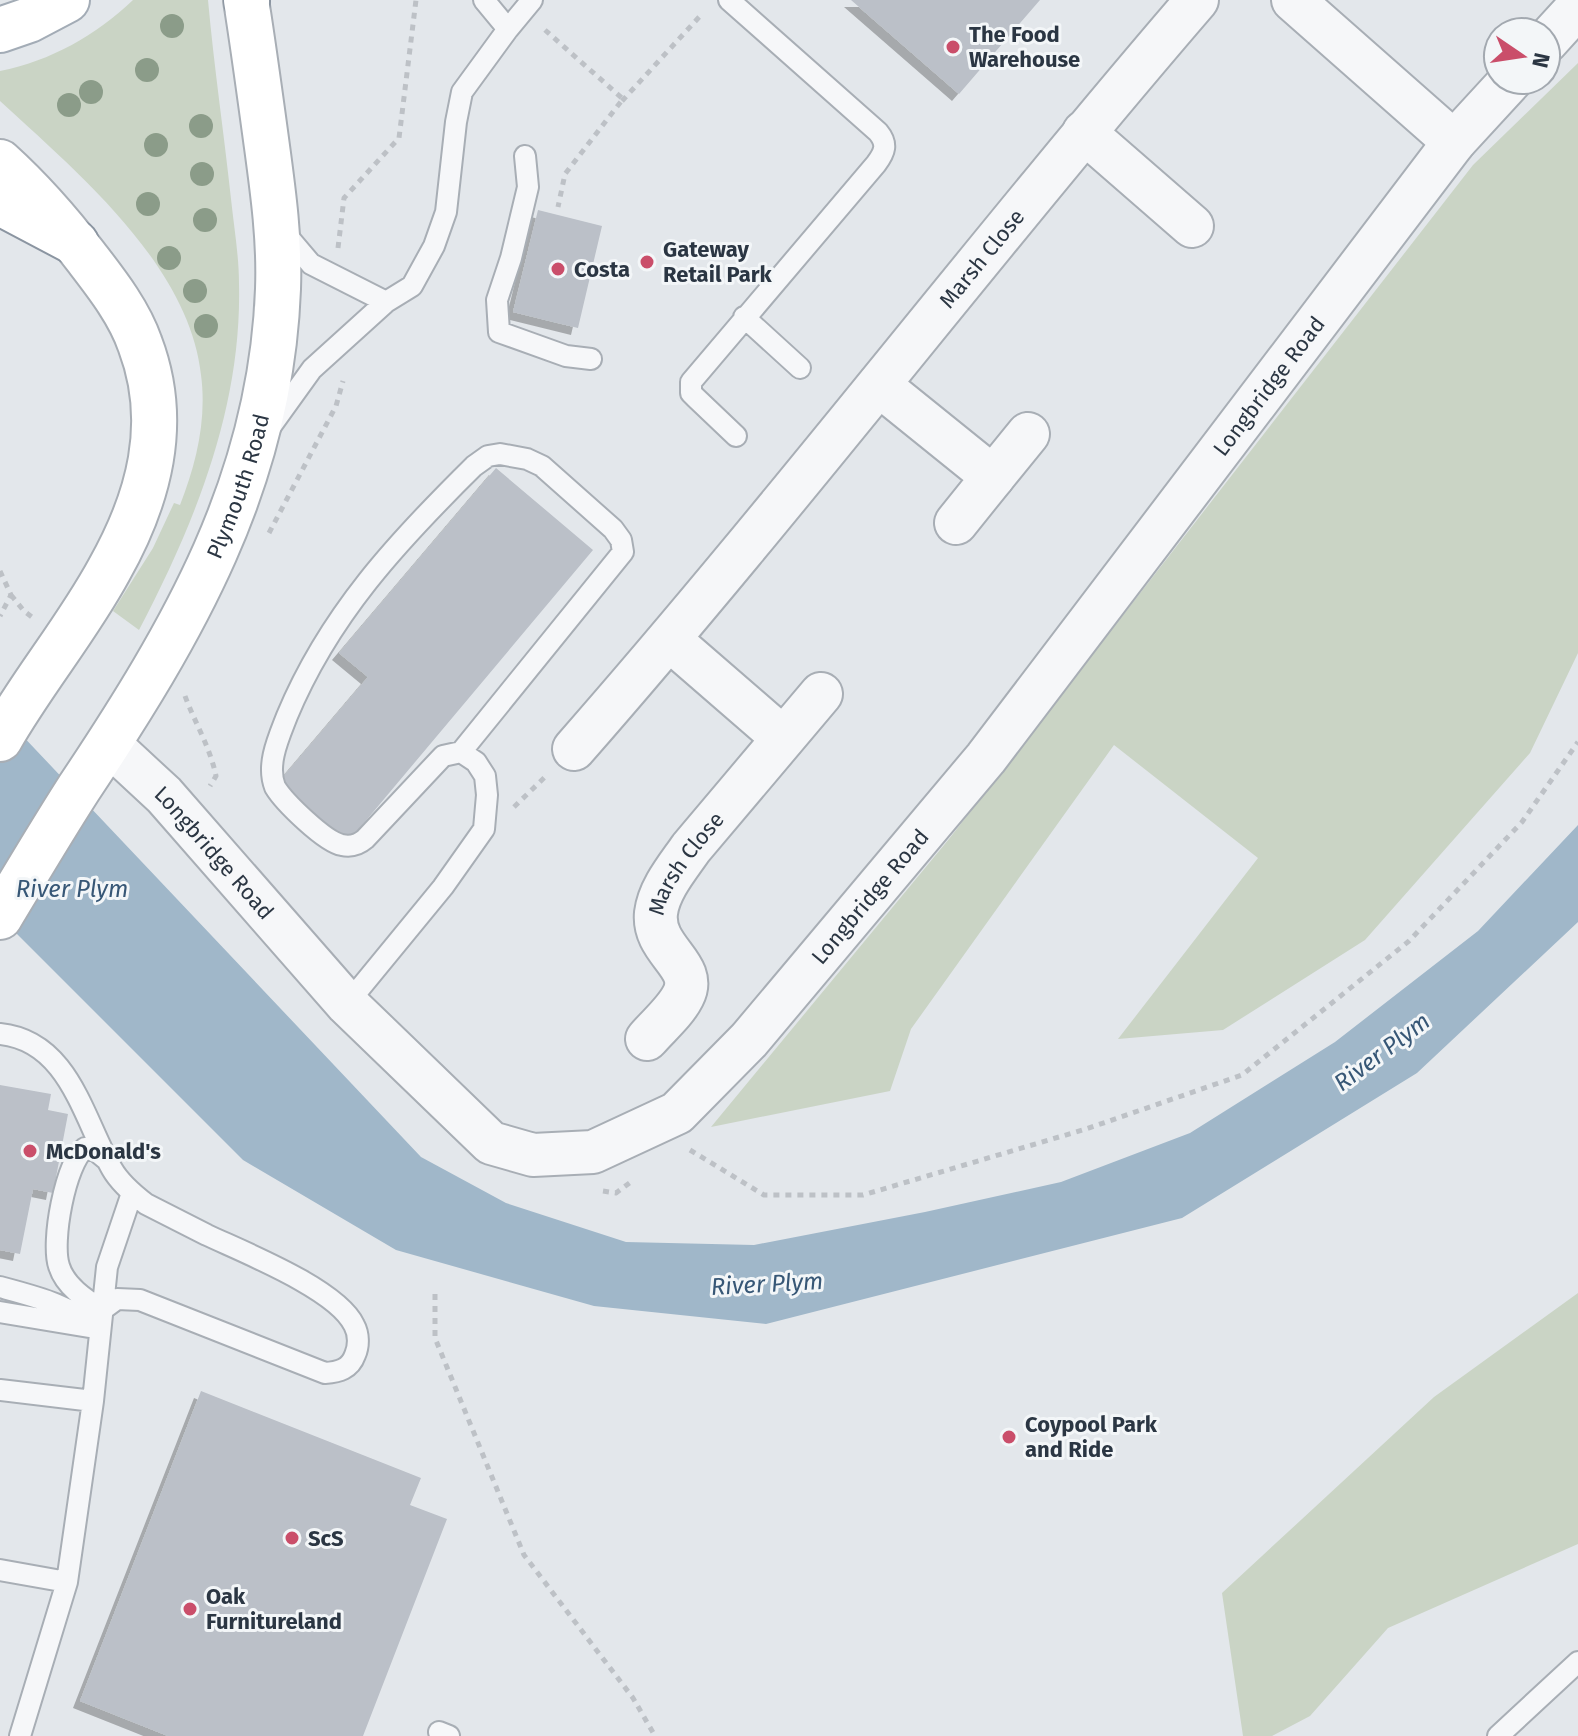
<svg xmlns="http://www.w3.org/2000/svg" width="1578" height="1736" font-family="'Fira Sans',sans-serif">
<defs>
<filter id="shadow"><feDropShadow dx="-7" dy="7" stdDeviation="0" flood-color="#0004"/></filter>
</defs>
<rect width="100%" height="100%" fill="#e3e7eb"/>
<!-- green -->
<path fill="#cad4c5" d="M133,0H208C214,67 224,133 231,199C234,227 239,256 239,284C242,407 195,523 139,630L113,611L153,548L174,503L180,505C196,464 207,420 201,375C189,265 77,172 0,101V71C51,61 96,35 133,0Z
M1578,63V653L1530,753L1365,940L1223,1030L1118,1039L1258,858L1114,745L911,1029L890,1091L711,1127L949,839L1473,165Z
M1578,1293V1544L1388,1628L1310,1716L1272,1736H1243L1222,1593L1434,1397Z"/>
<!-- water -->
<path fill="#a0b7c9" d="M0,712L421,1157L506,1203L626,1242L754,1245L925,1212L1061,1182L1190,1133L1335,1042L1478,931L1578,825V922L1417,1073L1182,1218L766,1324L594,1306L396,1250L243,1160L0,917Z"/>
<!-- building -->
<path fill="#bbc0c8" filter="url(#shadow)" d="M851,0H1040L959,94Z
M538,210L602,226L578,328L513,312Z
M496,468L593,550L348,842L278,783L368,677L339,653Z
M0,1085L51,1094L48,1110L68,1114L53,1193L33,1189L20,1254L0,1250Z
M201,1391L421,1478L410,1505L447,1519L363,1736H168L80,1701Z"/>
<g fill="none" stroke-linecap="round" stroke-linejoin="round">
<defs>
<path id="service" d="M729,0L878,132C888,144 885,152 876,164L691,382V393L695,397L736,436
M508,29L532,0
M525,156L528,187L511,258L497,300L499,332L566,356L591,359
M283,231L311,264L386,302
M744,317L800,368
M271,426L312,369L386,302L412,286L434,246L446,212L456,122L462,92L508,29L484,0
M347,1004L443,887L484,829L487,795L485,776L476,762L461,752L443,756L365,839C358,845 351,847 342,845C325,842 284,802 275,787C266,764 279,737 287,716C329,615 397,542 474,466L488,456L500,454L527,459L542,466L613,529L621,540L623,552L461,752
M0,1034C69,1041 83,1118 112,1169C120,1183 133,1194 146,1204C166,1214 187,1225 207,1235C243,1252 337,1289 354,1325C359,1334 359,1346 355,1355C350,1369 339,1372 325,1373L140,1300L117,1299L102,1310
M0,1287C37,1297 71,1305 100,1331
M102,1310C85,1299 65,1286 59,1266C51,1242 65,1164 85,1148L96,1151L107,1160
M0,1312L89,1327
M0,1390L93,1401
M0,1570L67,1582
M439,1732L449,1736
M20,1736L67,1582L93,1401L107,1267L132,1193
M1498,1736L1578,1662"/>
<g id="minor">
<path d="M1293,0L1454,142"/>
<path d="M1546,42L1578,7"/>
<path d="M1084,132L1192,226"/>
<path d="M879,385L993,477L956,523"/>
<path d="M993,477L1028,434"/>
<path d="M670,640L783,738"/>
<path id="s1" d="M110,745L164,795L347,1004L491,1143L533,1155L593,1152L677,1113L749,1040L986,758L1454,142L1511,80"/>
<path id="s2" d="M574,749C788,505 985,246 1197,0"/>
<path id="s3" d="M647,1039C658,1026 675,1012 683,996C699,965 652,951 656,913C659,889 678,867 691,848L821,694"/>
</g>
<g id="secondary">
<path d="M0,162C31,190 60,223 86,257C106,283 129,312 140,344C170,423 149,499 109,570C77,629 33,681 0,739"/>
<path id="s4" d="M0,917C26,874 52,830 79,788C183,632 271,482 278,289C280,236 272,184 265,132C259,88 253,44 246,0"/>
</g>
<path id="primary" d="M0,30L29,20L67,0"/>
<path id="trunk" d="M247,2V0
M0,203L76,243"/>
</defs>
<!-- service casing -->
<use href="#service" stroke="#a8aeb5" stroke-width="24"/>
<!-- minor casing -->
<use href="#minor" stroke="#a8aeb5" stroke-width="46"/>
<!-- secondary casing -->
<use href="#secondary" stroke="#a8aeb5" stroke-width="48"/>
<!-- primary casing -->
<use href="#primary" stroke="#a3acb6" stroke-width="48"/>
<!-- trunk casing -->
<use href="#trunk" stroke="#8b95a1" stroke-width="48"/>
<!-- path -->
<path stroke="#bdc1c6" stroke-width="5" stroke-dasharray="6 6" stroke-linecap="butt" d="M545,30L623,99L565,174L558,207
M622,101L701,15
M338,248L344,198L399,138L416,0
M269,533L336,406L343,381
M0,571L11,595L0,616
M11,595L24,611L32,617
M185,696C195,723 210,747 216,776L210,786
M514,807L547,775
M690,1150L764,1195H863L1086,1129L1242,1075L1409,941L1522,822L1578,742
M603,1191L616,1193L632,1181
M435,1294V1338L524,1555L633,1698L655,1736"/>
<!-- service -->
<use href="#service" stroke="#f6f7f9" stroke-width="20"/>
<!-- minor -->
<use href="#minor" stroke="#f6f7f9" stroke-width="42"/>
<!-- secondary -->
<use href="#secondary" stroke="#fff" stroke-width="44"/>
<!-- primary -->
<use href="#primary" stroke="#fff" stroke-width="44"/>
<!-- trunk -->
<use href="#trunk" stroke="#fff" stroke-width="44"/>
</g>
<!-- trees -->
<g fill="#8b9c89">
<circle cx="172" cy="26" r="12"/>
<circle cx="147" cy="70" r="12"/>
<circle cx="91" cy="92" r="12"/>
<circle cx="69" cy="105" r="12"/>
<circle cx="201" cy="126" r="12"/>
<circle cx="156" cy="145" r="12"/>
<circle cx="202" cy="174" r="12"/>
<circle cx="148" cy="204" r="12"/>
<circle cx="205" cy="220" r="12"/>
<circle cx="169" cy="258" r="12"/>
<circle cx="195" cy="291" r="12"/>
<circle cx="206" cy="326" r="12"/>
</g>
<!-- markers -->
<g fill="#ca4e6a" stroke="#f3f6f8" stroke-width="3">
<circle cx="953" cy="47" r="8"/>
<circle cx="647" cy="262" r="8"/>
<circle cx="558" cy="269" r="8"/>
<circle cx="30" cy="1151" r="8"/>
<circle cx="1009" cy="1437" r="8"/>
<circle cx="292" cy="1538" r="8"/>
<circle cx="190" cy="1609" r="8"/>
</g>
<g text-anchor="middle" dominant-baseline="central" stroke-width="6" stroke-linejoin="round" paint-order="stroke">
<!-- poi labels -->
<g font-size="22" font-weight="bold" fill="#2b3643" stroke="#f3f6f8" text-anchor="start">
<text x="969" y="34">The Food<tspan x="969" dy="25">Warehouse</tspan></text>
<text x="663" y="249">Gateway<tspan x="663" dy="25">Retail Park</tspan></text>
<text x="574" y="269">Costa</text>
<text x="46" y="1151">McDonald's</text>
<text x="1025" y="1424">Coypool Park<tspan x="1025" dy="25">and Ride</tspan></text>
<text x="308" y="1538">ScS</text>
<text x="206" y="1596">Oak<tspan x="206" dy="25">Furnitureland</tspan></text>
</g>
<!-- street labels -->
<g font-size="22" fill="#2b3643" stroke="#f3f6f8">
<text stroke="none"><textPath href="#s2" startOffset="638">Marsh Close</textPath></text>
<text stroke="none"><textPath href="#s1" startOffset="1686">Longbridge Road</textPath></text>
<text stroke="none"><textPath href="#s4" startOffset="494">Plymouth Road</textPath></text>
<text stroke="none"><textPath href="#s1" startOffset="150">Longbridge Road</textPath></text>
<text stroke="none"><textPath href="#s3" startOffset="206">Marsh Close</textPath></text>
<text stroke="none"><textPath href="#s1" startOffset="1038">Longbridge Road</textPath></text>
</g>
<!-- water labels -->
<g font-size="24" font-style="italic" fill="#375776" stroke="#f3f6f8">
<text x="72" y="889">River Plym</text>
<text transform="translate(1382 1052) rotate(-37)">River Plym</text>
<text transform="translate(767 1284) rotate(-3)">River Plym</text>
</g>
</g>
<!-- north arrow -->
<g transform="translate(1522 56) rotate(103)"><circle r="38" fill="#f3f6f8" stroke="#a3a9b0" stroke-width="2"/>
<path d="M0-6L14 30L0 20L-14 30Z" fill="#ca4e6a"/>
<text y="-12" font-size="22" font-weight="bold" text-anchor="middle" fill="#2b3643">N</text>
</g>
</svg>
